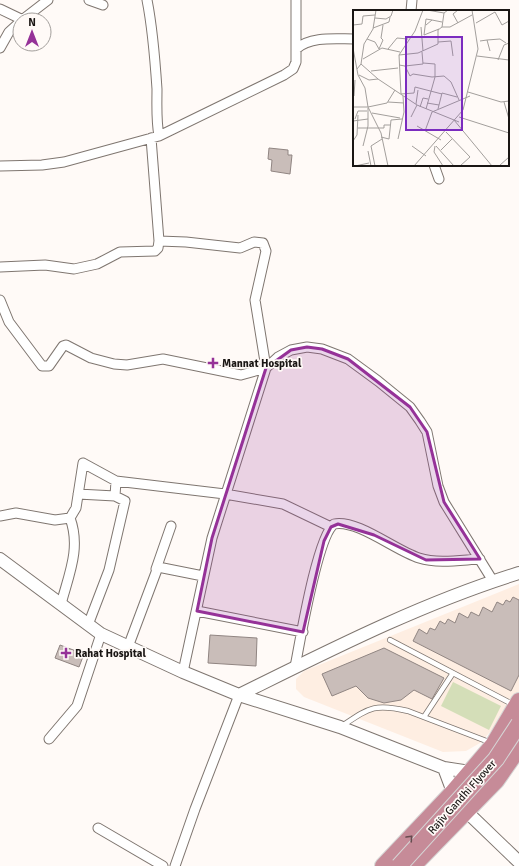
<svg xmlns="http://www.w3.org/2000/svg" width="519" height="866" font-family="Signika,sans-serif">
<rect width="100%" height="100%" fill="#fffaf7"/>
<!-- commercial -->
<path fill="#feeee2" d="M519,584V693L496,733L491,731L480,743L466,751L443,752L304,697L296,689V679L304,671Z"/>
<!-- green -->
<path fill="#d4deb8" d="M453,682L501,706L489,730L441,706Z"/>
<!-- building -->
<path fill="#c9bdb9" stroke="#908582" d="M269,148L288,150V155H292L290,174L271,171L272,160L268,159Z
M513,597L519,600V675L511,691L413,641L419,629L427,634L430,628L435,630L440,621L445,624L448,619L455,623L459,613L468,618L471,612L479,616L483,607L492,612L497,602L503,605L506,600L510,602Z
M210,635L257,638L256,666L208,663Z
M60,645L84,654L79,667L55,658Z
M384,648L444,678L432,699L414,690L401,700L384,703L368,698L356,686L332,696L322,674Z"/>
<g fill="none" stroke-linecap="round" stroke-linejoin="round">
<defs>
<path id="service" d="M390,640L514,705
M424,717L453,673
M342,726C369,708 374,703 408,711L489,742"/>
<path id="minor" d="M89,0L103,5
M147,0C153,30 155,59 157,89C157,105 156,120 159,136
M0,9L23,20
M411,11L412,0
M22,20L48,0
M0,48L9,32L20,22
M296,49C311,36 335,39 354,39
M434,165L439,179
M0,166L42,165L64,162L159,136L284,75L293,69L296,62V0
M159,241L186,242L240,248L254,242L263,243L266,251L255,300L266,368L212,538L183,672
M0,267L45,265L74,269L97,264L120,252L155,251L158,248L159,241L151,138
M0,300L9,322L42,366H49L63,346L66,345L91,358L114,364L127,365L163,359L241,375L266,368L278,357L291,350L307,347L322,349L348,359L378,381L410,407L420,421L427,432L438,486L444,502L493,581
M78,494L115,496L116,481
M0,516L16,513L55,520L70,518L76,508L83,463L116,481L225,494L283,504L331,527
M156,569L171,526
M61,604C69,574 81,548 70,518
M197,611L303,632
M88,625L109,570L125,501L115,496
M128,647L158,567L203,576
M295,667C300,642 317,537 334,524C357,519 396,551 419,558C438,564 461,560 480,559
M49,739L77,706L101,634
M98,828L163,866
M175,866L195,809L239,695"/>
<path id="tertiary" d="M0,559L101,634L183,672L239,695L340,727L444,768L470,772L474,776
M239,695C330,650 422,603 519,573
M444,768L453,792L467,812L519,862"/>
<path id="trunk" d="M383,866L453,792L493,745L519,701
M413,866L496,781L519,748"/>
</defs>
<!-- service casing -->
<use href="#service" stroke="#7f7670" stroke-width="6"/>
<!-- minor casing -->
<use href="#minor" stroke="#7f7670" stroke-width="11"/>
<!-- tertiary casing -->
<use href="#tertiary" stroke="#7f7670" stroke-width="14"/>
<!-- trunk casing -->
<use href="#trunk" stroke="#d6d5d5" stroke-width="18"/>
<!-- service -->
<use href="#service" stroke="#fff" stroke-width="4.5"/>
<!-- minor -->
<use href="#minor" stroke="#fff" stroke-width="9"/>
<!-- tertiary -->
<use href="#tertiary" stroke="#fff" stroke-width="12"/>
<!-- trunk -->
<use href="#trunk" stroke="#c68b98" stroke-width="16"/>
<defs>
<path id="trunk-bridge" d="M399,866L496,759L519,724"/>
</defs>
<!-- trunk-bridge casing -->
<use href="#trunk-bridge" stroke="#d6d5d5" stroke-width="18" stroke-linecap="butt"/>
<!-- trunk-bridge -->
<use href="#trunk-bridge" stroke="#c68b98" stroke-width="16"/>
</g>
<!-- one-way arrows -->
<defs><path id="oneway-chevron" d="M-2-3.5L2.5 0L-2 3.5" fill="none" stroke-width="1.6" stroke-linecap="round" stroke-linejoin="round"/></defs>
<use stroke="#674b4f" href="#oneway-chevron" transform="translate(410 838) rotate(-47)"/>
<!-- marked area -->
<path fill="#953298" fill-opacity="0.2" stroke="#953298" stroke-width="3" stroke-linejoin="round" d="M307,347L322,349L348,359L410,407L427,432L444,502L480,559L426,560L374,535L338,524L331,527L324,541L303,632L197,611L212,538L266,368L291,350Z"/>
<!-- markers -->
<g fill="#953298" stroke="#fffaf7" stroke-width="1.5">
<path d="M211 357h4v4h4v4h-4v4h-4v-4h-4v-4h4z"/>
<path d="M64 647h4v4h4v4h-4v4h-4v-4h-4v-4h4z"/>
</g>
<g text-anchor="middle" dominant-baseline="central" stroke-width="3.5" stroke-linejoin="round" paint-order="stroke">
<!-- poi labels -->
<g font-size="11" font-weight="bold" fill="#1a1614" stroke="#fffaf7" text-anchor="start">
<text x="222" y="363">Mannat Hospital</text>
<text x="75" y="653">Rahat Hospital</text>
</g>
<!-- street labels -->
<g font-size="11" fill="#1a1614" stroke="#fffaf7">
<text transform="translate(462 797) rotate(-48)">Rajiv Gandhi Flyover</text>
</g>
</g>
<!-- overview -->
<g transform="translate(353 10)">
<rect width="156" height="156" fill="#fffaf7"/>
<path fill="none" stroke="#a39f9c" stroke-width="1" d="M70,0L62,21L46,45L48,84L61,83L62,77L89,84M74,0L91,3M22,8L33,9L38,6L40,0M105,13L100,4L105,0M123,13L142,2L149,15L156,11M0,15L9,14L10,6L22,5M73,15L79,10L89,12M68,17L70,41M89,17H97L119,5M20,18L36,12L37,7M71,25L73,9L79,10M71,25L86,19M14,29L22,32L26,39M134,30L147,29L153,33M127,31L134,30L137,41M85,32L98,31L100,46M0,38L5,65L12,78L15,97L28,123L35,156M26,39L30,30L28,28L30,15M35,39L44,28L55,29M46,45L65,43L85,34V20L89,17L91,3L95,0M124,46L156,50M10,49L29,38L47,42M145,50L151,35L156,33M70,53L82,54V67L73,99M8,54L25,69M46,55L52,56L57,66L60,64L79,67L91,66L98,72L106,90M52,56L70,54L69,42M4,59L8,54L11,34L20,19L23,0M18,61L45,58M6,65L16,70L25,69L64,95L106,112M115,82L148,92L156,91M1,86L2,70M35,92L51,93M151,92L156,109M74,93L86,95M63,94L65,80M0,97H15L34,93L42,80M67,97L70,88L75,89M85,99L89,83L104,87M19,103L47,108M58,107L64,95M106,107L156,123M2,109L5,101H14M101,110L139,156M0,111L15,109M64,116L88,130M5,118H31V115H37M72,121L79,102L117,86M93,122L117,147L107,156M28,127L36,129L38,110L49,109M45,129L51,102L50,86M0,131L4,125L5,105M10,136L15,116V98M59,136L73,146M82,136L81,142L90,156M83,136L101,156M88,140L99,129M15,141L18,156M2,156L16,153M22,156L18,136L29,129M61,156L110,100L125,39L119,0M146,156L156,147"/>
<path fill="#7b2cbf" fill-opacity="0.15" stroke="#7b2cbf" stroke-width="2" d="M53,27H109V120H53Z"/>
<rect width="156" height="156" fill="none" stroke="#1a1614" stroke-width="2"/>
</g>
<!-- north arrow -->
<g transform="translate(32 32)"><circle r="19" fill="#fffaf7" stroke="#a39f9c"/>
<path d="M0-3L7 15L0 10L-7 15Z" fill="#953298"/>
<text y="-6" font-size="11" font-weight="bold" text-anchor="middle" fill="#1a1614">N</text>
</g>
</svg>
